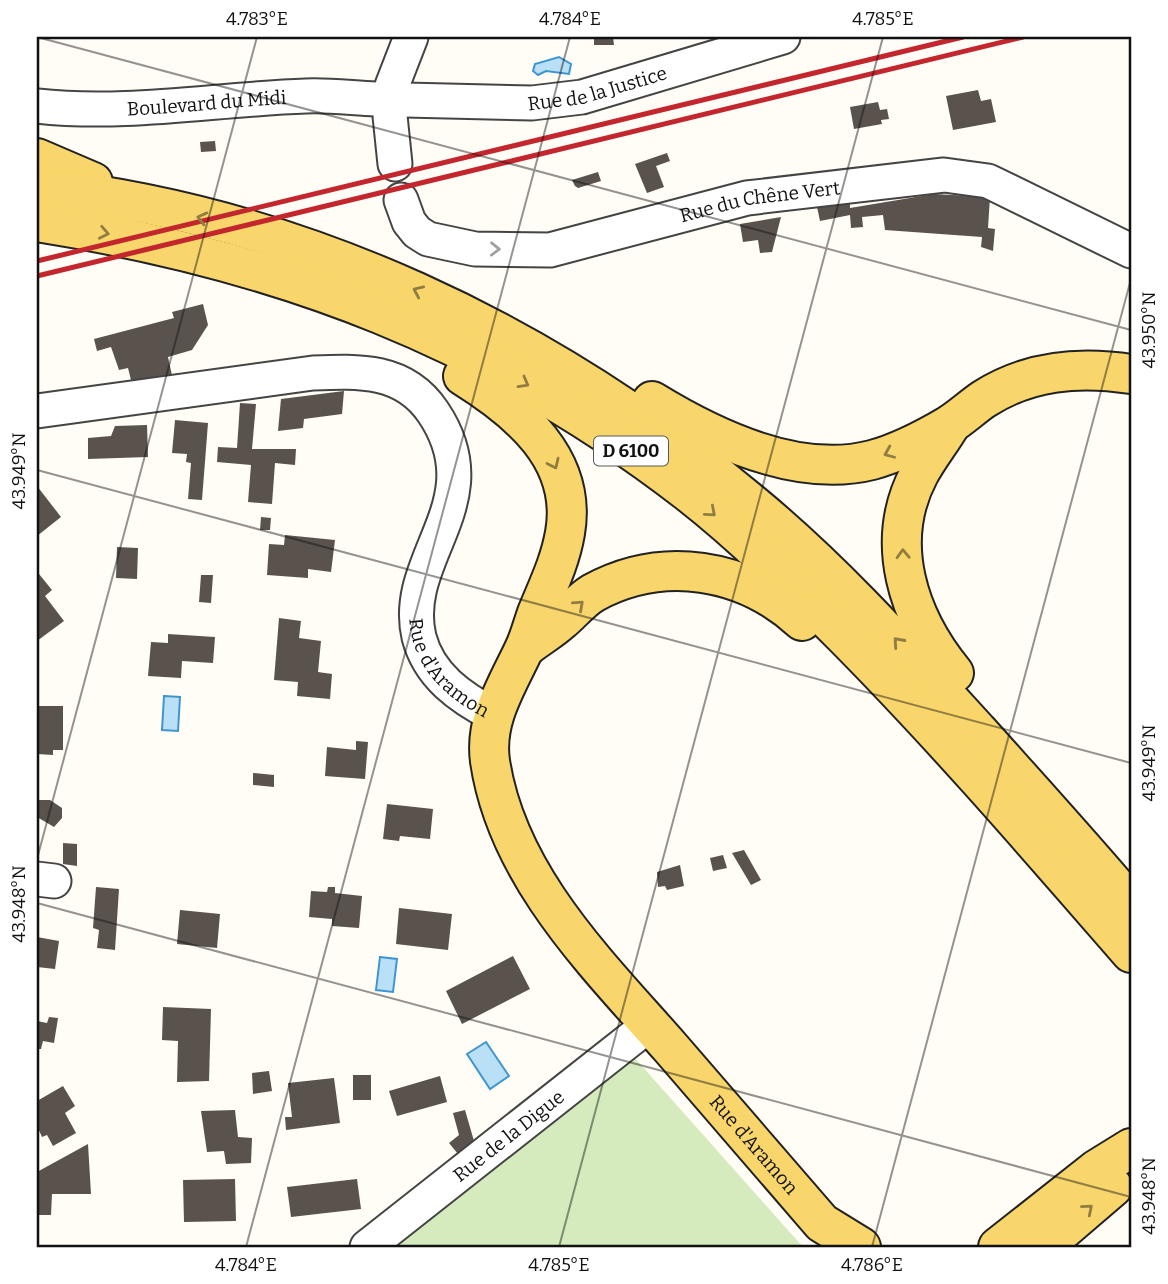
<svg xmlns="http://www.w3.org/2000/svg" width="1168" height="1284" font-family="Bitter,serif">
<rect width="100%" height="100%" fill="#fffdf5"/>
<!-- green -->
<path fill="#d5ebbd" d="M633,1056L803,1247H381Z"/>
<!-- water -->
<path fill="#b9e0f7" stroke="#3f96cf" stroke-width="2" d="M559,57L571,64L569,74L546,71L538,75L533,71L535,64Z
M164,696L180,697L178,731L162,730Z
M380,957L397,959L393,992L376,990Z
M486,1042L509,1076L490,1089L467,1054Z"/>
<!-- building -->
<path fill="#5a524d" d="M594,37H613L614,45H594Z
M978,90L981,101L991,99L996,122L953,130L946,96Z
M878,102L880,110L887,109L889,119L881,120L882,124L854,129L850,107Z
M215,141L216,151L201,152L200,142Z
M667,153L670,161L656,166L664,187L647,193L635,164Z
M598,172L601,181L578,188L575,186L572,180Z
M934,194L990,197L988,228L995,229L993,251L981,247L982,237L885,230L883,215L862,217L863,227L851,228L850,215L820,221L817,207L850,202V208Z
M781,217L772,252L760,253L758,240L743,242L740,224Z
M203,304L208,325L192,350L168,357L173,380L132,384L128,368L119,370L111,347L97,351L94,339L174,318L172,312Z
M344,391L342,414L304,419L303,428L278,431L281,399Z
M240,403L256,404L252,449H296L295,465L275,463L272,504L248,502L251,465L217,462L218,447L237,448Z
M175,420L208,423L202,500L188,499L191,463L186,462L187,454L172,453Z
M147,425L148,457L88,459V438L111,436L115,426Z
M37,486L61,517L37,536Z
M261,517L271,518L270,530H260Z
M285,535L335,540L331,572L308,569V578L267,575L269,544L284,545Z
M117,547L138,548L137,579L116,578Z
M39,574L52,590L45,596L64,621L37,641V575Z
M201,575H213L211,603L199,602Z
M279,618L301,621L299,638L321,641L318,672L332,674L330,699L297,696L298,682L274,680Z
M168,634L215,637L213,663L182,661L181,678L148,676L151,642L168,643Z
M37,706H63V750H53V755L37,754Z
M356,741L368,742L365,779L325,776L327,747L356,750Z
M253,773L274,775V787L253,785Z
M37,800H50L62,808V818L54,827L37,817Z
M387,804L433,809L430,839L400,836L399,841L383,839Z
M63,843L77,844V866L63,864Z
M744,850L761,880L751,885L732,853Z
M723,855L727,868L713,871L710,858Z
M680,865L684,886L667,890L665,886L658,887L657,872Z
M96,887L119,889L115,950L97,948L99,930L93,928Z
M328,887H335V893L362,896L359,928L332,926V919L309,917L311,891L327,892Z
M399,908L452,914L448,950L396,944Z
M180,910L220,914L217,948L177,944Z
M37,937L59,941L55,969L37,967Z
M513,956L530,989L462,1024L446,991Z
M163,1007L211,1009L209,1081L177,1082L178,1041L162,1040Z
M49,1017L58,1018L54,1043L43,1041L41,1049H37V1021L47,1023Z
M269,1071L272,1091L253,1094L252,1073Z
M353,1075H371V1100H353Z
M440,1076L447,1102L397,1116L389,1091Z
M334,1078L340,1123L286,1130L285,1117H292L288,1083Z
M63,1086L75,1106L65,1113L76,1133L53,1146L47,1135L42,1137L37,1126V1101Z
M235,1110L238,1137L252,1138L251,1163L226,1164L224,1151L207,1152L201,1111Z
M465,1110L474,1141L458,1154L449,1143L459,1135L453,1113Z
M88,1144L91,1194H52L51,1215H37V1172Z
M235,1179L236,1221L184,1222L183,1180Z
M357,1179L361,1209L291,1217L287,1187Z"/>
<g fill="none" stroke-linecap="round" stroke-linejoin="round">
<defs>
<g id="minor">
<path d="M392,86L411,37"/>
<path id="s1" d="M405,100L532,103L582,97L783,37"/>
<path id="s2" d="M37,106C127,116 216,99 306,96C329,95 352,98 376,99"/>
<path d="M390,116L395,164"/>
<path id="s3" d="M401,200L409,222L417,232L428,239L475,249L550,250L747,198L944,175L988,181L1131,251"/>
<path id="s4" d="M37,411L313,373C359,371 404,369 433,412C494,502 400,557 419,637C429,676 461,698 494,715"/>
<path d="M37,879L54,881"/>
<path id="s5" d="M367,1247L650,1024"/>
</g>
<g id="major">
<path d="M37,158L93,182"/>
<path d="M37,187C302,216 547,333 750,502C834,571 906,652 979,732C1030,789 1082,846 1131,904"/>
<path d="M37,222C283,261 490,339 689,493C744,536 794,586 844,636C944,737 1037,845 1131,953"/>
<path id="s6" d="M463,376C519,411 578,459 565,533C560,562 548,586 537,613C533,624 530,636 525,647C508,684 484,719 490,761C507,876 597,964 670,1047C721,1106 771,1164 822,1223L861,1247"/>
<path d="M652,401C714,439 798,479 872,460C898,453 927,438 949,425C962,417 972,407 984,399C1029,370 1079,366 1131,374"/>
<path d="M951,424C941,441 928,457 919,474C883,542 908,617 954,673"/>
<path d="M526,647C537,638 550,631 561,621C571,613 581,600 593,593C663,555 744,568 802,621"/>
<path d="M998,1247L1097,1169L1131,1148"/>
<path d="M1043,1247L1113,1187"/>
</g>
</defs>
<!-- minor casing -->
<use href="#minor" stroke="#444" stroke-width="37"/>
<!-- major casing -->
<use href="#major" stroke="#222" stroke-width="42"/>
<!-- minor -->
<use href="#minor" stroke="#fff" stroke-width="33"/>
<!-- major -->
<use href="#major" stroke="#f9d66b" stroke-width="38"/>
<!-- rail -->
<path stroke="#c4262e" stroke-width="5" d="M37,261L963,37
M37,276L1023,37"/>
</g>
<!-- one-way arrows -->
<defs><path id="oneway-chevron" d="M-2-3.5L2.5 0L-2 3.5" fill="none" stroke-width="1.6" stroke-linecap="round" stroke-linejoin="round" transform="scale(1.75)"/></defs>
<g stroke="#917d42">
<use href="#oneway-chevron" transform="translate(202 218) rotate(-166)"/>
<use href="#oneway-chevron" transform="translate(104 233) rotate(11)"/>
<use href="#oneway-chevron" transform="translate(418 291) rotate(-156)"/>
<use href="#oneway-chevron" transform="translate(524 383) rotate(29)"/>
<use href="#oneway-chevron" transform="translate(889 453) rotate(157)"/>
<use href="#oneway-chevron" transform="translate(554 464) rotate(65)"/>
<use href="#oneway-chevron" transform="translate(711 512) rotate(41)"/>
<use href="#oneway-chevron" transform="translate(903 554) rotate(-92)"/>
<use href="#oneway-chevron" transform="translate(579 605) rotate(-42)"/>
<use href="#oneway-chevron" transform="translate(898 642) rotate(-132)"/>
<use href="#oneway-chevron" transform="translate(1088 1209) rotate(-40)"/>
</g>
<use stroke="#a0a0a0" href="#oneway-chevron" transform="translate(495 249) rotate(1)"/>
<!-- ticks -->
<path fill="none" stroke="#111" stroke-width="2" stroke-opacity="0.45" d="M37,37L1131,330M37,470L1131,763M37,859L257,37M37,903L1131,1197M246,1247L570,37M559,1247L883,37M872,1247L1131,279"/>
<g text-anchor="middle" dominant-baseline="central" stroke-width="7" stroke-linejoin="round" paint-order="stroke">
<!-- shield labels -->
<rect fill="#fff" stroke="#585858" stroke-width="2" x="594" y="436.5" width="74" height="29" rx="5"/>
<g font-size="18" font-weight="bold" fill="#111">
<text x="631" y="451">D 6100</text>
</g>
<!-- street labels -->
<g font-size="19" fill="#111" stroke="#fff">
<text stroke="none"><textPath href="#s1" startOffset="194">Rue de la Justice</textPath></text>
<text stroke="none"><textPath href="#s2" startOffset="170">Boulevard du Midi</textPath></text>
<text stroke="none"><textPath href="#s3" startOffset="388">Rue du Chêne Vert</textPath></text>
<text stroke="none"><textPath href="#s4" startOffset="690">Rue d'Aramon</textPath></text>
<text stroke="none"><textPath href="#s5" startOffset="180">Rue de la Digue</textPath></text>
<text stroke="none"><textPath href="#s6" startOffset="914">Rue d'Aramon</textPath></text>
</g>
</g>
<!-- border -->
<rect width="1168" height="1284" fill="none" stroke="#ffffff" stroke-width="77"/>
<rect x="38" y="38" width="1092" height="1208" fill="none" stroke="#111" stroke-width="2.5"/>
<g font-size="18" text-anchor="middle" fill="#111">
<text x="257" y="25">4.783°E</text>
<text x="570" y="25">4.784°E</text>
<text x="883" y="25">4.785°E</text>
<text transform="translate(1149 330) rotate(-90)" y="6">43.950°N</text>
<text transform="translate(19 471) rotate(-90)" y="6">43.949°N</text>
<text transform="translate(1149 763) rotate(-90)" y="6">43.949°N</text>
<text transform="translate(19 904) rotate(-90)" y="6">43.948°N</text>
<text transform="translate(1149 1196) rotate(-90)" y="6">43.948°N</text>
<text x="246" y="1271">4.784°E</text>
<text x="559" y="1271">4.785°E</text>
<text x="872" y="1271">4.786°E</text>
</g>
</svg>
